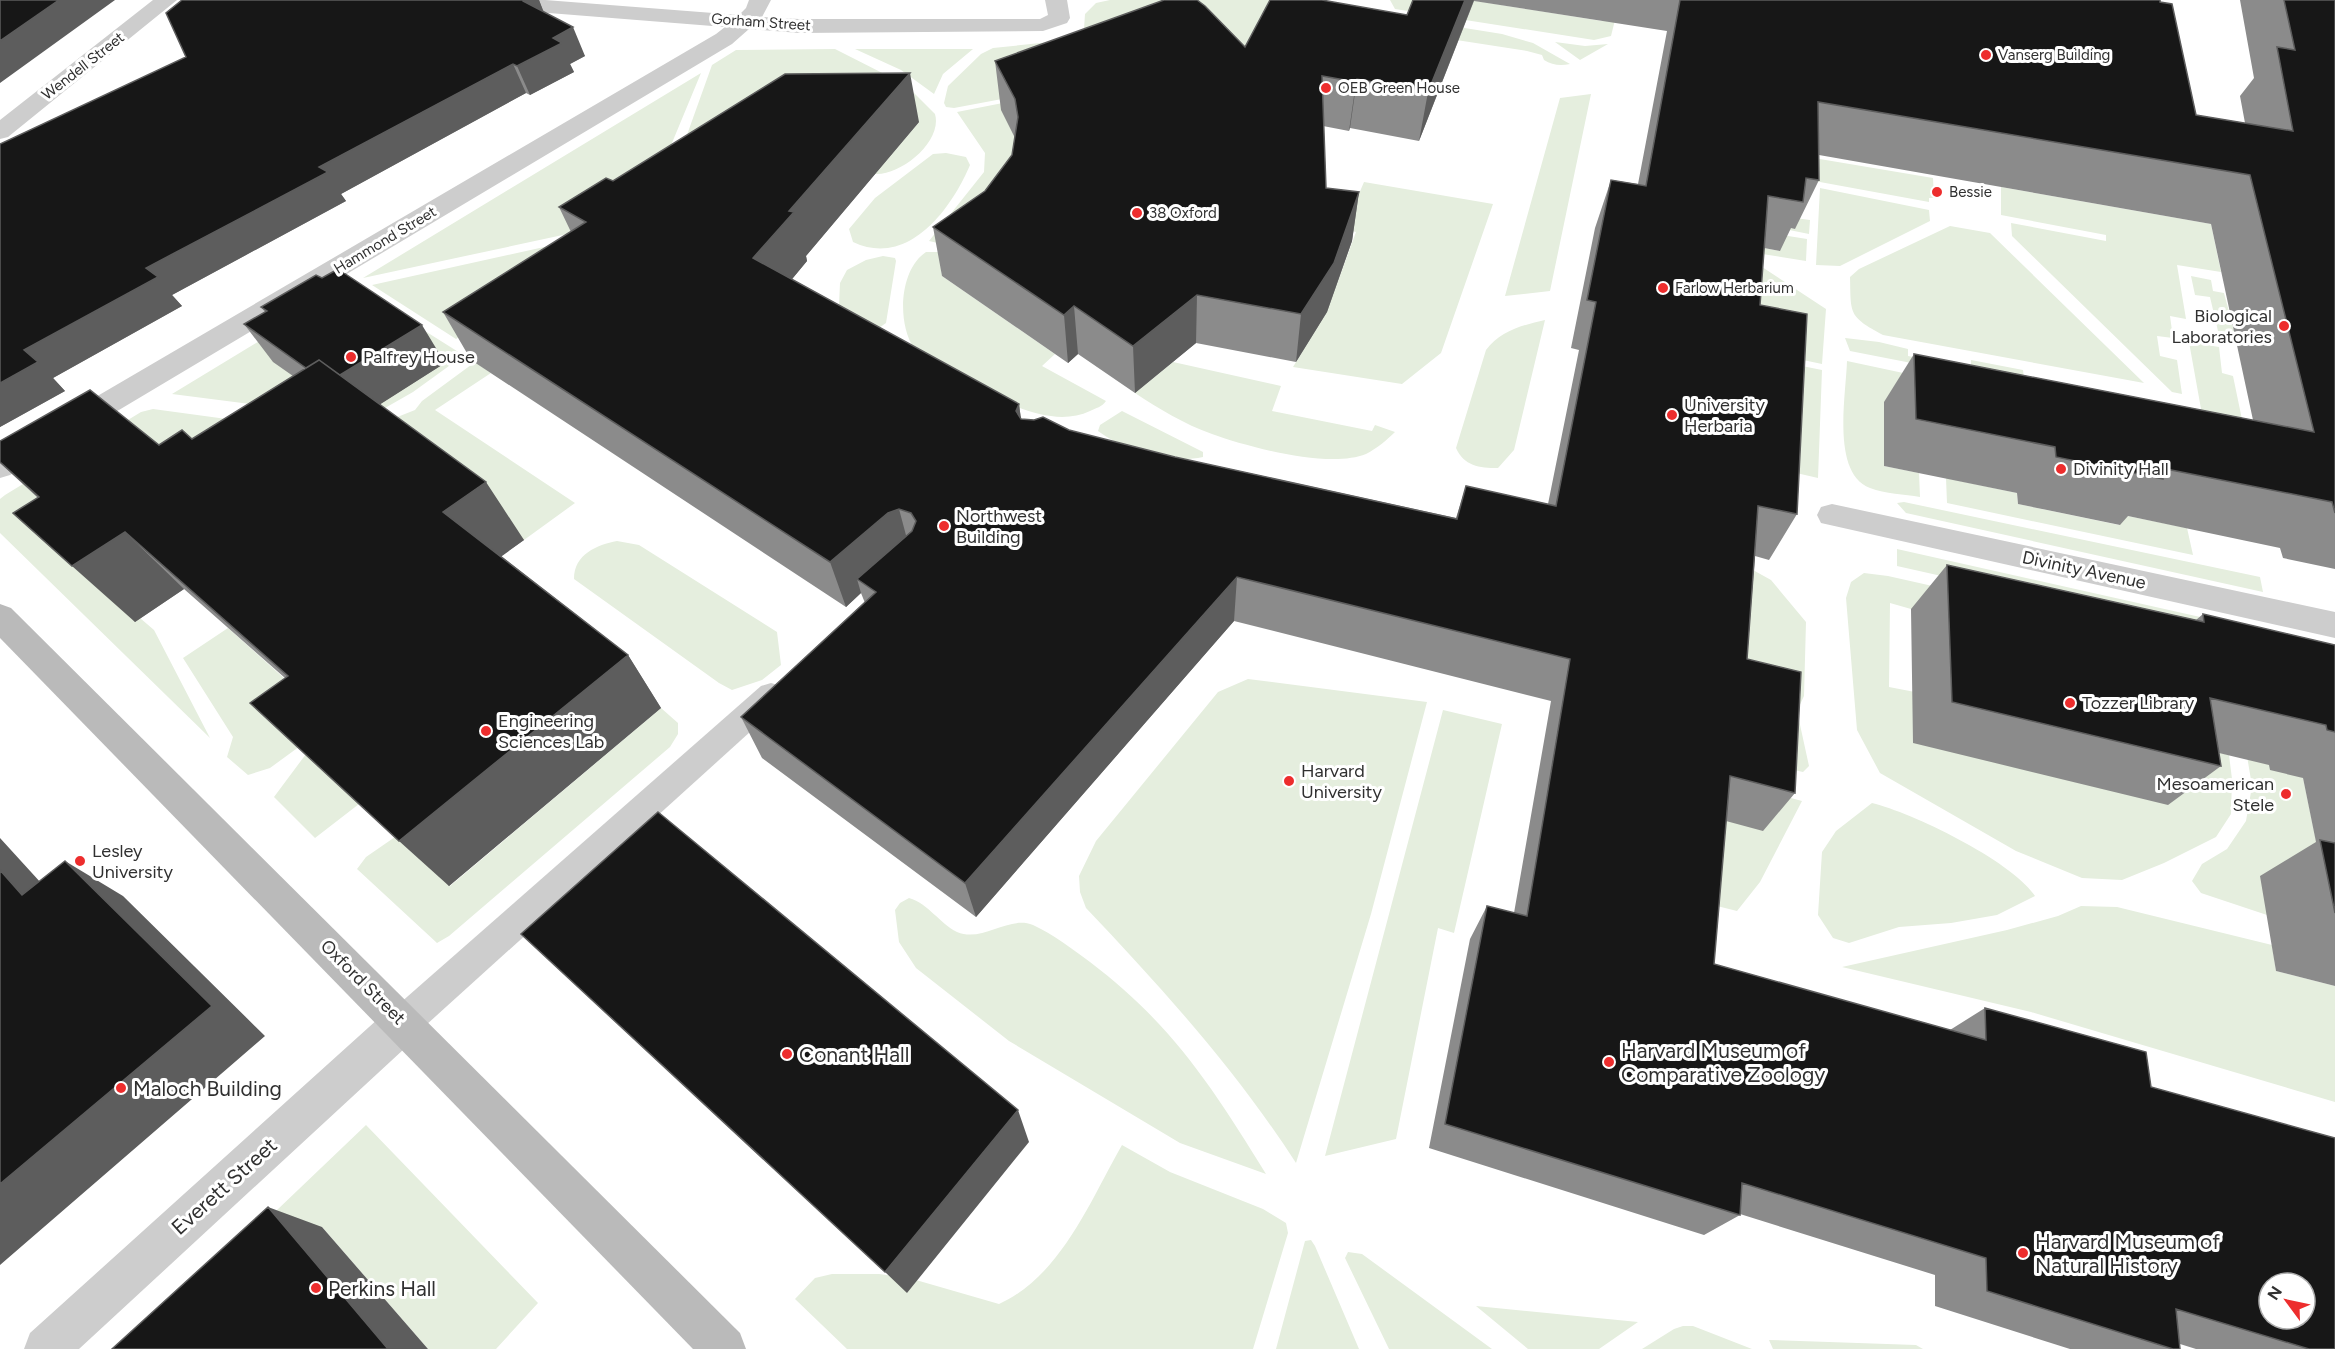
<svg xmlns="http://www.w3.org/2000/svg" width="2335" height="1349" font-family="Figtree,sans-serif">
<rect width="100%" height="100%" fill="#fff"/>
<!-- green -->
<path fill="#e5eede" d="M1110,0H1290L1502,34L1533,43L1570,64C1560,66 1552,65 1544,60L1542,55L1527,51L1385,29L1257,67L1060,88L954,108L946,107L944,103L948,86L981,54L993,48L1070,40L1084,29L1085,14L1096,3Z
M1390,0H1470L1602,21L1620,0L1611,36L1594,40L1395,9Z
M1555,42L1585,46L1608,44L1580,60Z
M835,49L906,85L935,114C943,142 900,176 875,174L918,122L659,213L712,65L736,50Z
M855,49H973L943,74L934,94L901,70Z
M701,73L662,167L628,221L363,278Z
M1591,94L1550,291L1505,296L1560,98Z
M1018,100L1020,148L977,252L929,241L984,172L985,153L957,112Z
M1748,147L1933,178L1934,198H1929V202L1809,180L1795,218L1810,220L1809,234L1770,226Z
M946,153L966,157L970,165C951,210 908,268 853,242L849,229L875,198L933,154Z
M1364,182L1493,204L1441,353L1402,384L1293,367L1327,311L1356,232L1344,229Z
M2001,187L2211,224L2221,272L2177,265L2186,319L2170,316L2173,338L2157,336L2160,356L2177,360L2182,394L2172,392L2012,236L2011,223L2106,241V235L2001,215Z
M1820,188L1929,210L1930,221L1840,266L1816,265Z
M1950,226L1990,233L2144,383L1883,335C1848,316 1851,314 1850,277L1859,269Z
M621,230L456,339L372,285Z
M1782,235L1807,239L1806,261L1725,248L1726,241L1780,251Z
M926,252H939L942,276L1055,354L1042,366L1106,401C1102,407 1096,408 1090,411C1037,436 959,375 914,348C897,323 899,270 926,252Z
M1722,254L1759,265L1826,309L1822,364L1770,353Z
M883,256L895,258L896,261L886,323L876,330L839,306L840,283L847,270L866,260Z
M2191,276L2211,280L2213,291L2224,293L2235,334L2218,331L2210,297L2195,295Z
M348,287H355L460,353V358L413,392L385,408L359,412L265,406L172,394Z
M1545,320L1514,450L1498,468C1479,468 1464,466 1456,448L1486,350C1500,331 1523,325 1545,320Z
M1845,338L1879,342L1908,349V356L1971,368V360L2023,370L2024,378L2019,384L1850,351Z
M2189,342L2219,347L2222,373L2233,376L2250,458L2203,420Z
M1847,361L1922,377L1884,403V466L1919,473L1920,497C1905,494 1885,494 1870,488C1831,473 1846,396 1847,361Z
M475,362L491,373L435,410L575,503L524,540L102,554L135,622L140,618L154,630L210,738L0,533V499L5,495L141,412L153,409L330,433L367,429L415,410L422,401Z
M1173,362L1281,386L1272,411L1372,431L1375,425L1395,432C1387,440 1376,449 1366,454C1329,469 1248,447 1212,434C1184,424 1159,409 1135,393Z
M1782,362L1822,370L1818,478L1775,468Z
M1122,411L1203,452V457C1169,464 1126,452 1098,431L1100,425Z
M1946,478L2017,493L2018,504L2119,525L2118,514L2187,528L2193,555L1947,503Z
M1904,502L2260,577L2263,592L1906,513L1897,503Z
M617,541L639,545L777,632L781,665L762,680L732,690L719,683L574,579C574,554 597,545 617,541Z
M1897,549L2276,634L2280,652L1897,566Z
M1753,570L1771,580L1806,622L1804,696L1797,711L1809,766L1803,772L1767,764L1719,701Z
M1864,573L1888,576L2111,626L1911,609L1890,603L1889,687L2159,739L2229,755L2232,779L2231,814L2216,837L2164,863L2122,880L2082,878L2016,851L1880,773L1857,730L1846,598L1851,582Z
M228,628L333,722L270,768L248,775L227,757L233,737L183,658Z
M1248,679L1427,702L1371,914L1296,1163C1236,1070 1162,988 1086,908L1080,892L1079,876L1096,841L1218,692Z
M661,708L678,723V734L670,747L449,936L437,943L357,869L366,857L395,837L450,886Z
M1443,710L1502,724L1454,933L1438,928L1396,1139L1325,1156Z
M2244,738L2303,778L2327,893L2267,915L2201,893L2192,881L2202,864L2227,849L2246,821L2252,786Z
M306,754L359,804L315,838L274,797Z
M1765,791L1802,801L1760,882L1737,911L1693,900L1701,815Z
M1872,803C1913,813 2012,861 2035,896L1997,915L1951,923L1899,927L1849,943L1833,938L1818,915L1822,852L1836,831Z
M909,898C929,904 939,923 957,932C983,943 1008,915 1033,925C1053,934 1072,949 1090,962C1172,1024 1213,1088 1266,1174L1180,1143L1009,1041L916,968L899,942L895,910L900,903Z
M2081,906L2117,907L2272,945L2276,971L2335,986V1102L2031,1012L1842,967L2007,930L2058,916Z
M366,1125L538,1303L496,1349H428L322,1227L147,1334Z
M1122,1145L1170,1172L1263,1209L1286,1223L1288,1233L1253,1349H847L795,1299L815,1278L832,1274H879L909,1278L999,1304C1061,1276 1090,1201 1122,1145Z
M1311,1240L1315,1246L1359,1349H1276L1305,1241Z
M1348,1252L1362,1254L1492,1349H1389L1345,1258Z
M1476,1306L1638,1322L1599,1349H1528Z
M1683,1326H1693L1752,1349H1642L1674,1329Z
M1769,1340L1916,1345L1923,1349H1773Z"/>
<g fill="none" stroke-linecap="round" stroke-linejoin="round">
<!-- lane -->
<path fill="#cdcdcd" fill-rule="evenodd" d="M771,683L781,686L785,695L781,704L415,1035L403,1040L391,1035L386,1023L391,1011L761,686Z"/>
<!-- street -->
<path fill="#cdcdcd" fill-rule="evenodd" d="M153,0H177L8,137L0,139V120Z
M451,0H545L739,15L746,8L749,0H771L762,17L799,19H1040L1048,15L1045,0H1067L1070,18L1067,23L1043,31L799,33L749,29L732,44L10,475L0,478V453L716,34L725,27L462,6L454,5Z
M1832,504L2335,612V638L1821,523L1817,515L1821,507Z
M403,1004L417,1009L423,1023L417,1037L79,1349H24L30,1333L389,1009Z"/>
<!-- secondary -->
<path fill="#bababa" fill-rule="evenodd" d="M0,604L11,608L740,1333L746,1349H693L0,638Z"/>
</g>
<!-- wall -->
<path fill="#8b8b8b" d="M539,0L543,11L585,56L570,64L574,72L530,95L526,93L341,194L346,201L172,295L182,306L53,378L65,391L0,427V144Z
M1413,0H2160L2196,115L2245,123L2240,96L2254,78L2240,0H2335V569L2283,558L2280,548L2128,516L2120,525L2018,504L2017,493L1884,466V402L1914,354L2253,420L2211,224L1819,155V180L1795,229L1791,228L1780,251L1764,248L1760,305L1797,514L1769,560L1755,556L1747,659L1795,793L1763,831L1726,821L1714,964L1950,1030L1985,1008L2151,1087L2335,1349H2196L2180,1344V1349H2070L1935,1306V1275L1740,1214V1215L1704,1235L1429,1148L1470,939L1487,906L1514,913L1551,701L1234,621L976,917L762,758L741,717L865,603L861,593L846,607L471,360L443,312L571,232L559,207L613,181L919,122L806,256L807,261L792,279L1019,404L1021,419L1175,457L1456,518L1466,486L1548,504L1579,350L1571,348L1595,228L1611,180L1638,184L1667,31L1474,1L1419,141L1350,128L1349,131L1323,126L1326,188L1359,192L1352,241L1327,312L1296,362L1196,343L1135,393L1078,354L1068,363L942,276L933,227L985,191L1012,155L1015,138L1001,110L995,61L1245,47L1407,15Z
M261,307L445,363L380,404L524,540L501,556L628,655L661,708L449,886L285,678L184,589L135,622L38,498L0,463V441L159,445L192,439L293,376L273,362L244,324L265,312Z
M1947,565L2196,620L2203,614L2335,645V986L2276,971L2260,876L2316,842L2303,778L2270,770L2269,765L2219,753L2221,766L2168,805L1913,743L1911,609Z"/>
<!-- shaded-wall -->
<path fill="#5d5d5d" d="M59,0H115L0,83V41Z
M523,0H539L545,15L523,1Z
M1465,0H1474L1419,141L1428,92Z
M573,27L585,56L570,64L574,72L530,95L517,66L553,38Z
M513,64L526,93L341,194L346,201L172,295L182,306L53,378L65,391L0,427V383L24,350L146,268L319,167Z
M910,73L919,122L806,256L807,261L769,307L753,258L789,211Z
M1357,79L1350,128L1349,131L1356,82Z
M1359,192L1352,241L1327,312L1296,362L1301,314Z
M1197,295L1196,343L1135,393L1133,346Z
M1074,306L1078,354L1068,363L1064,315Z
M422,325L445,363L354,421L327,383Z
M1019,404L1025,451L1016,411Z
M486,482L524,540L484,569L443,512Z
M899,509L911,554L857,579L861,593L846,607L830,562L888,513Z
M125,532L184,589L135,622L72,566Z
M1237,577L1234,621L976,917L965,883Z
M628,655L661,708L449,886L399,841Z
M0,838L83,929L22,895L0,870Z
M65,861L123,896L265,1036L0,1265V1184Z
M1018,1110L1029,1142L907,1293L885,1272Z
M268,1207L322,1227L428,1349H388Z"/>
<!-- building -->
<path fill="#171717" stroke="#5d5d5d" stroke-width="1.5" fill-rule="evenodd" d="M0,0H59L0,41Z
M182,0H523V1L573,27L553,38L562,43L517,66L513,64L319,167L328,172L146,268L158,277L24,350L38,362L0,383V144L186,57L166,13Z
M1164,0H1197L1205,6L1245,47L1270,0H1322L1407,15L1413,0H1465L1428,92L1357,79L1356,82L1322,76L1326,188L1359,192L1334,263L1301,314L1197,295L1133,346L1074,306L1064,315L933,227L985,191L1012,155L1018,117L1015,99L995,61Z
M1680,0H2160V2L2172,4L2196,115L2293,131L2277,47L2295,50L2284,0H2335V513L2332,502L2161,468L2163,479L2056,457L2055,447L1916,419L1914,354L2314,432L2250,175L1818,102L1819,180L1806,178L1803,202L1768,196L1760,305L1807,314L1797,514L1758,506L1747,659L1801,672L1795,793L1730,776L1714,964L1986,1040L1985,1008L2146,1052L2151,1087L2335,1138V1349H2309L2176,1309L2180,1349H2173L1987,1291L1986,1258L1742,1183L1740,1215L1445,1124L1487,906L1527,916L1570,659L1237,577L965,883L741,717L876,592L857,579L912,531L916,521L911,513L899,509L888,513L830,562L443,312L586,222L559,207L606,178L613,181L785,74L910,73L789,211L794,212L753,258L1019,404L1016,411L1021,419L1034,420L1043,417L1069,430L1175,457L1457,519L1466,486L1556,506L1596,302L1587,300L1611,180L1646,186ZM2269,1283H2305V1319H2269Z
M338,269L422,325L340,375L319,360L306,368L244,324L267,311L261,307L316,275L322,278Z
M319,360L486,482L443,512L628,655L399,841L250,703L288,676L125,532L72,566L13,513L39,497L0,462V441L90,390L159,445L182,430L192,439Z
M1947,565L2204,622L2203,614L2335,645V732L2327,730L2326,725L2210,698L2221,766L1952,702Z
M658,812L1018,1110L885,1272L521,934Z
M2320,840L2335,843V913Z
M65,861L212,1006L0,1184V870L22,895Z
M268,1207L388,1349H112Z"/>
<!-- markers -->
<g fill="#ed2d2d" stroke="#fff" stroke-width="2">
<circle cx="1986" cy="55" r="6"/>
<circle cx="1326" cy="88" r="6"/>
<circle cx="1937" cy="192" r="6"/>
<circle cx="1137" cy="213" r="6"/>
<circle cx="1663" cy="288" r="6"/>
<circle cx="2284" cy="326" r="6"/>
<circle cx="351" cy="357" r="6"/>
<circle cx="1672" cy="415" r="6"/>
<circle cx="2061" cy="469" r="6"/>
<circle cx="944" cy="526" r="6"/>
<circle cx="2070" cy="703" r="6"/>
<circle cx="486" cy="731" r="6"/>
<circle cx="1289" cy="781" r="6"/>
<circle cx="2286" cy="794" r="6"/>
<circle cx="80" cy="861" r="6"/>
<circle cx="787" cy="1054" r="6"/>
<circle cx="1609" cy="1062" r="6"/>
<circle cx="121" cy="1088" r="6"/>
<circle cx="2023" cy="1253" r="6"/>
<circle cx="316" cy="1288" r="6"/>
</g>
<g text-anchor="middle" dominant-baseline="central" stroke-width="6" stroke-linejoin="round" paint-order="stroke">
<!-- far-street labels -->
<g font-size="15" fill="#303030" stroke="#fff">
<text transform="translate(761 22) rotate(4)">Gorham Street</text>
<text transform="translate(83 66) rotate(-38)">Wendell Street</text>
<text transform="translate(385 240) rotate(-31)">Hammond Street</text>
</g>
<!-- far-poi labels -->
<g font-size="15" fill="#303030" stroke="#fff" text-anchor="start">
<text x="1998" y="55">Vanserg Building</text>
<text x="1338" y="88">OEB Green House</text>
<text x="1949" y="192">Bessie</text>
<text x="1149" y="213">38 Oxford</text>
<text x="1675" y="288">Farlow Herbarium</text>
</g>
<!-- poi labels -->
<g font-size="18" fill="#303030" stroke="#fff" text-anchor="start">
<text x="2272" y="316" text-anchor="end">Biological<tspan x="2272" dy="21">Laboratories</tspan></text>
<text x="363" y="357">Palfrey House</text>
<text x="1684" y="405">University<tspan x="1684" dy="21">Herbaria</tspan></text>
<text x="2073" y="469">Divinity Hall</text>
<text x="956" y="516">Northwest<tspan x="956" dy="21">Building</tspan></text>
<text x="2082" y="703">Tozzer Library</text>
<text x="498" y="721">Engineering<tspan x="498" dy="21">Sciences Lab</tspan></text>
<text x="1301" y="771">Harvard<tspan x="1301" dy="21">University</tspan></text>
<text x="2274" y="784" text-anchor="end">Mesoamerican<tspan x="2274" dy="21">Stele</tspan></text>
<text x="92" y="851">Lesley<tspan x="92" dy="21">University</tspan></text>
</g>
<!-- street labels -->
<g font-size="18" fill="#303030" stroke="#fff">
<text transform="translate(2084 570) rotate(12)">Divinity Avenue</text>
<text transform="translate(363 982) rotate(45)">Oxford Street</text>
</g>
<!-- near-poi labels -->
<g font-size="21" fill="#303030" stroke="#fff" text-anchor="start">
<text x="1621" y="1050">Harvard Museum of<tspan x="1621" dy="24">Comparative Zoology</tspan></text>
<text x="799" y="1054">Conant Hall</text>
<text x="133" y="1088">Maloch Building</text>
<text x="2035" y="1241">Harvard Museum of<tspan x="2035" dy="24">Natural History</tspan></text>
<text x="328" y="1288">Perkins Hall</text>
</g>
<!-- near-street labels -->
<g font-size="21" fill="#303030" stroke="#fff">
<text transform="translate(224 1186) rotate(-42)">Everett Street</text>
</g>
</g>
<!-- north arrow -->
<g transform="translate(2287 1301) rotate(303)"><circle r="28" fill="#ffffff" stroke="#acacac" stroke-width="1.5"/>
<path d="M0-4.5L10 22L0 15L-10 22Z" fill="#ed2d2d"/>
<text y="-9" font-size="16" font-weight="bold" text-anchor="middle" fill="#303030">N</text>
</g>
</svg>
